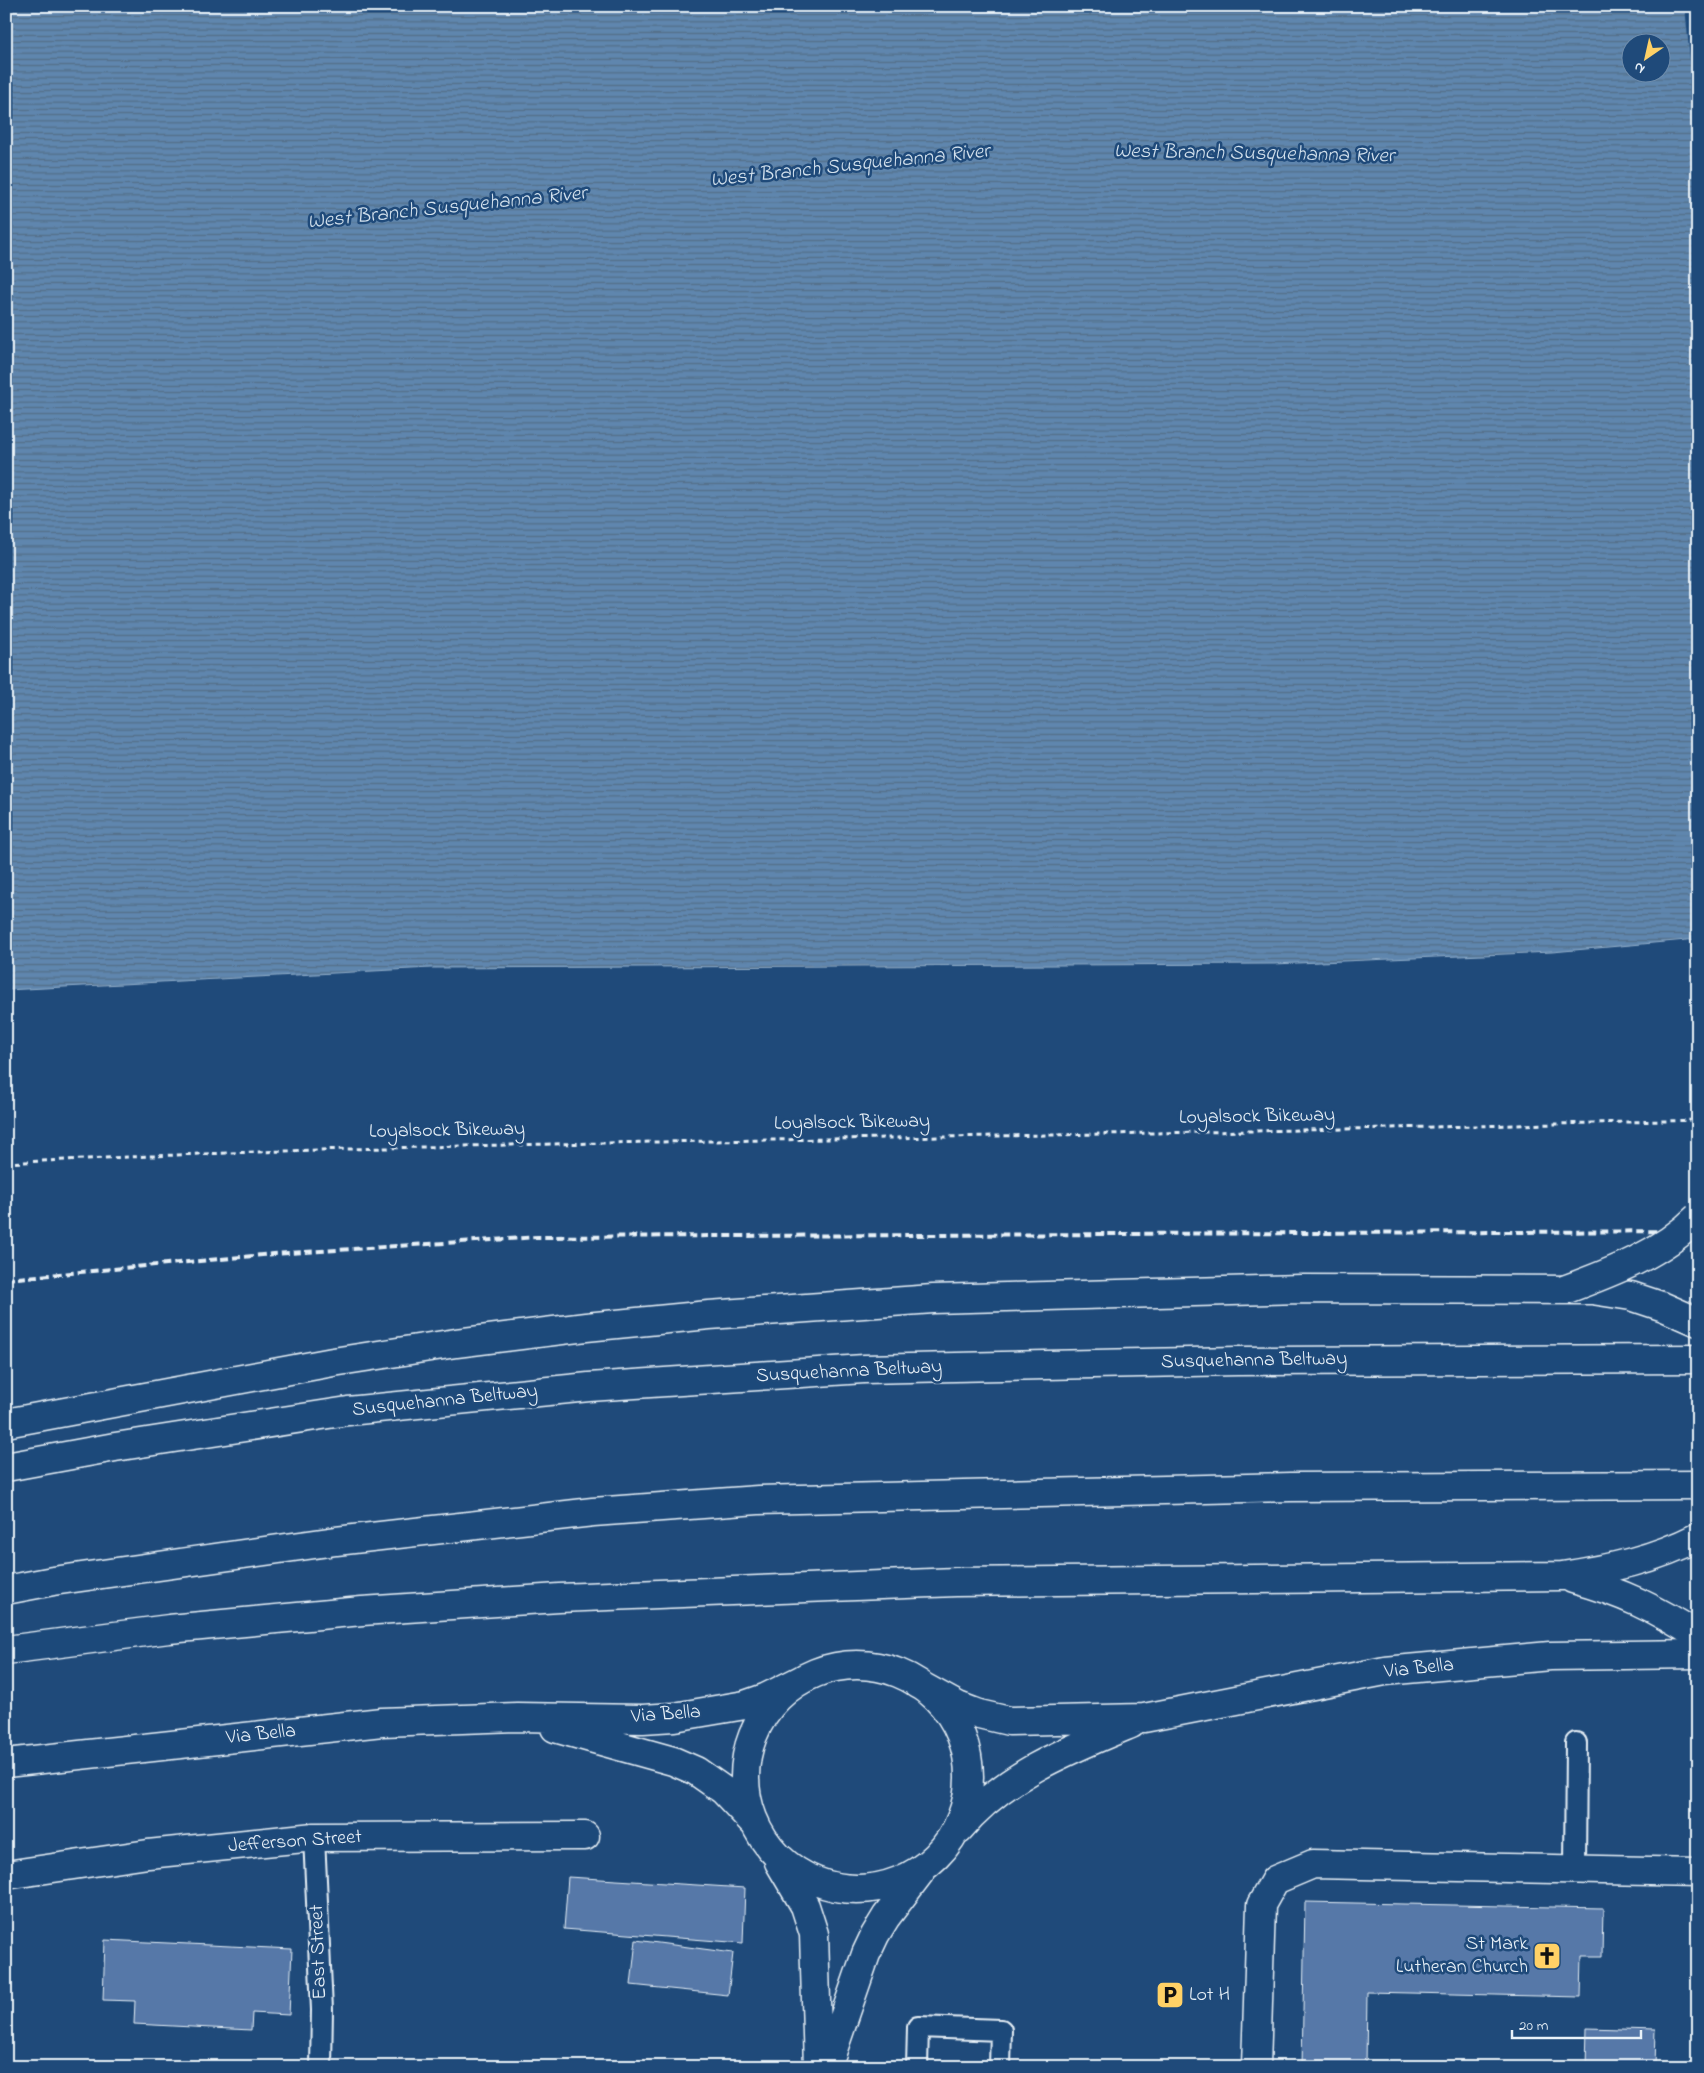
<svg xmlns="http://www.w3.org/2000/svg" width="1704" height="2073" font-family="'Indie Flower',sans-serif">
<defs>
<pattern id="water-rules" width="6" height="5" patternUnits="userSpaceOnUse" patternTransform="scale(1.25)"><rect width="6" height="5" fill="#5e86ae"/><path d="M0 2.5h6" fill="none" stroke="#546d86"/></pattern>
</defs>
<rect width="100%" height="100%" fill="#1f4a7a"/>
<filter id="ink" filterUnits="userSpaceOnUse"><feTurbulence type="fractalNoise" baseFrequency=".02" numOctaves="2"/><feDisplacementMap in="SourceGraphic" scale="10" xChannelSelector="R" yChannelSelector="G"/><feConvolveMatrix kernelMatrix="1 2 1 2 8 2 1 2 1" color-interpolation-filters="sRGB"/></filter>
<g filter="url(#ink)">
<!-- water -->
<path fill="url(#water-rules)" stroke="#95b1cc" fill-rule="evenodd" d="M6,6H1698V939L1552,952L1274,964L431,968L6,990ZM1632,42H1662V72H1632Z"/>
<!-- pier -->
<path fill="#1f4a7a" d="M1685,6H1698V149Z"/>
<!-- building -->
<path fill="#5678a8" stroke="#e8f1f8" d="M568,1877L745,1888L743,1943L564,1929Z
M1305,1902L1603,1908L1602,1956H1582L1581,1997L1367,1992L1366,2067H1302Z
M105,1940L292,1949L289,2015L252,2013L251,2030L134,2024L135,2001L103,2000Z
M636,1940L733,1953L728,1995L631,1985Z
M1587,2028L1656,2030L1655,2067H1586Z"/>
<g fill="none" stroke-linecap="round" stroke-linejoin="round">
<defs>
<path id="lane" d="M314,1837L322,2010L321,2067
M1575,1870L1576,1743
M917,2067L918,2027L1001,2030L1000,2067"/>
<path id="street" d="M6,1875L148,1854L314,1837L585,1836
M1256,2067L1261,1905L1275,1880L1313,1864L1698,1872"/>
<path id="secondary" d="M745 1777a112 112 0 1 1 224 0a112 112 0 1 1-224 0Z
M918,1684L958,1706L979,1714L1009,1721L1144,1718L1385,1671L1550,1656L1698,1654
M555,1728L673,1761L696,1771L723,1790L753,1822
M6,1763L382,1722L517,1717L643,1719L674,1717L745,1705L765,1698L807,1677
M959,1829C1004,1775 1068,1750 1131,1724
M779,1862L805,1906L814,1934L818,2067
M827,2067L866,1954L875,1935L886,1917L921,1871"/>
<path id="highway" d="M6,1423L333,1362L456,1343L586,1327L709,1315L933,1299L1301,1289L1592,1290L1631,1296L1664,1307L1698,1322
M6,1467L115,1447L348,1411L589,1387L864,1369L1237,1361L1698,1359
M1573,1579C1621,1592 1657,1609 1698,1636
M6,1590L53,1581L336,1541L593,1512L758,1500L1290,1487L1698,1485
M6,1650L169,1629L362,1611L559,1598L956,1582L1562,1576C1610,1569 1655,1559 1698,1537"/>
</defs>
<!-- lane casing -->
<use href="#lane" stroke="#e8f1f8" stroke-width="24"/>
<!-- street casing -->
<use href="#street" stroke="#e8f1f8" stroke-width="31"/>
<!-- secondary casing -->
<use href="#secondary" stroke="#e8f1f8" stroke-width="31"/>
<!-- highway casing -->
<use href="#highway" stroke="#e8f1f8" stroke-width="31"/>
<!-- path -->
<path stroke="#e8f1f8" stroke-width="3" stroke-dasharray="5 4" stroke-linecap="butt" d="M6,1163C301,1147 595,1143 890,1138C1159,1133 1429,1128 1698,1120"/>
<!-- lane -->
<use href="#lane" stroke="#1f4a7a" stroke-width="20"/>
<!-- street -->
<use href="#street" stroke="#1f4a7a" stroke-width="28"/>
<!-- secondary -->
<use href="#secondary" stroke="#1f4a7a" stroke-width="28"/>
<!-- highway -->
<use href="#highway" stroke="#1f4a7a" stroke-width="28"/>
<!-- rail -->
<path stroke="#e8f1f8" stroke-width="4" stroke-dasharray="8 4" stroke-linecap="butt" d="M6,1279L274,1254L538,1237L1698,1231"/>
<defs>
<path id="highway-bridge" d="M1564,1290C1613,1272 1661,1254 1698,1217"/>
</defs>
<!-- highway-bridge casing -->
<use href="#highway-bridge" stroke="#e8f1f8" stroke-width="31" stroke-linecap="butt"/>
<!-- highway-bridge -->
<use href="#highway-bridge" stroke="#1f4a7a" stroke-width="28"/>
</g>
</g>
<!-- icons -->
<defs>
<symbol id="church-square" viewBox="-11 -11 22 22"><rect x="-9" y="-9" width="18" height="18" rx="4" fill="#ffd166" stroke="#1f4a7a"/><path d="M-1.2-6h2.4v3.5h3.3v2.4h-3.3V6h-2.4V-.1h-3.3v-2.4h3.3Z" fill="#111"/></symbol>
<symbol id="parking-square" viewBox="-11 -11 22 22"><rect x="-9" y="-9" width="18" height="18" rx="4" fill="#ffd166" stroke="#1f4a7a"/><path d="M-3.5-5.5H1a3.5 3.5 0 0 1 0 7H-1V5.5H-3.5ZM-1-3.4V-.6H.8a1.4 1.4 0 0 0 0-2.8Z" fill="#111"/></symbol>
</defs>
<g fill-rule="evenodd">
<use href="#church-square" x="1531" y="1940" width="32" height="32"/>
<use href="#parking-square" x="1154" y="1979" width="32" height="32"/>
</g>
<g text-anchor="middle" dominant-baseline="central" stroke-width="5" stroke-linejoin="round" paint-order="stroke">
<!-- street labels -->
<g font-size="20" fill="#e8f1f8" stroke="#1f4a7a">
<text transform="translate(1257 1117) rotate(-1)">Loyalsock Bikeway</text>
<text transform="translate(852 1123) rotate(-1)">Loyalsock Bikeway</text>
<text transform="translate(447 1131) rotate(-1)">Loyalsock Bikeway</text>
<text transform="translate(1254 1361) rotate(-1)">Susquehanna Beltway</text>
<text transform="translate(849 1372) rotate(-3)">Susquehanna Beltway</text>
<text transform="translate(445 1401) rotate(-6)">Susquehanna Beltway</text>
<text transform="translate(1419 1669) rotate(-6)">Via Bella</text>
<text transform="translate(666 1715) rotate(-4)">Via Bella</text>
<text transform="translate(261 1735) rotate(-6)">Via Bella</text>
<text transform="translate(295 1842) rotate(-4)">Jefferson Street</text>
<text transform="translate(319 1952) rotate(-92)">East Street</text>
</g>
<!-- poi labels -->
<g font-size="20" fill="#e8f1f8" stroke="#1f4a7a" text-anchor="end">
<text x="1528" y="1944">St Mark<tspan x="1528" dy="23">Lutheran Church</tspan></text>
<text x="1189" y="1995" text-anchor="start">Lot H</text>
</g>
<!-- water labels -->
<g font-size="21" font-style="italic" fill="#d3e1ed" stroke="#1f4a7a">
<text transform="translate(1254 154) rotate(1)">West Branch Susquehanna River</text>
<text transform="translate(850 166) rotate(-6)">West Branch Susquehanna River</text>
<text transform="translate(447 208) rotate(-6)">West Branch Susquehanna River</text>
</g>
</g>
<!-- margin -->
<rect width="1704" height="2073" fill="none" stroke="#1f4a7a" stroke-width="25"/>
<rect x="12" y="12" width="1679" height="2048" fill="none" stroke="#e8f1f8" stroke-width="2" filter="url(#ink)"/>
<!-- north arrow -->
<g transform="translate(1646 58) rotate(214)"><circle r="24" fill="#1f4a7a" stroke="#6f8dac"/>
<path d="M0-4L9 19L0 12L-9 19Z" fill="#ffd166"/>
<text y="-8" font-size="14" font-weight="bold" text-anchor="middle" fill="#e8f1f8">N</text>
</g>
<!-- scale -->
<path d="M1512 2030v8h129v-8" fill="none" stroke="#e8f1f8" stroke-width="2.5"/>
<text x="1519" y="2030" font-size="15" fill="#e8f1f8" stroke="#1f4a7a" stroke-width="4" paint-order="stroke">20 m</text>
</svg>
